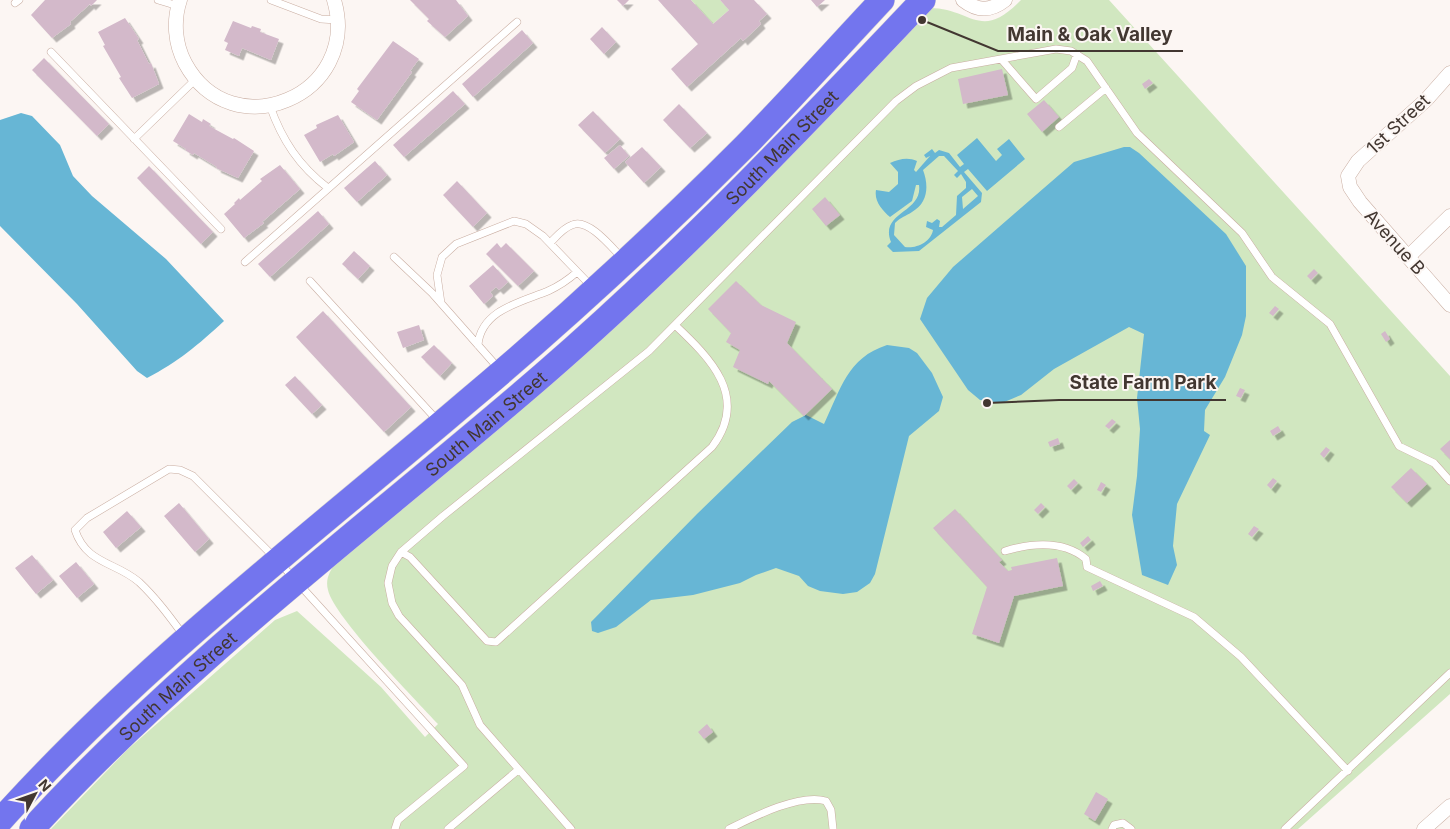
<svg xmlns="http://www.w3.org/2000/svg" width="1450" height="829" font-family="Inter,sans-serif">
<defs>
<filter id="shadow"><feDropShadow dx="4.5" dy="4.5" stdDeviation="0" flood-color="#0004"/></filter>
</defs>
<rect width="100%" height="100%" fill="#fcf6f3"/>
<!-- green -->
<path fill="#d1e7c0" d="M691,0H720L729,10L713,24Z
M1021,0H1109L1450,376V694L1298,829H51L127,750L275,620L297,611L381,687L425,737L438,724C415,699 334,617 328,590C325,579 330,571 336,562L928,8C971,7 980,43 1021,0Z"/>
<!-- water -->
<path fill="#67b6d5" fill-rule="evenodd" d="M21,113L32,116L60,145L73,176L92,196L166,259L224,321C198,345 178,362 147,378L137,371L77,304L0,226V120Z
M977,138L996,161L1002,155L997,149L1009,139L1025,159L987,191L968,169L964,172L982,193L981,202L919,251L893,252L887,246L891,242C879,212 923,213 919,185H916L912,201L890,217C882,210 874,201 876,190L889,192L898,184V172L890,163C899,159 908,157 917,161L914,170L916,172L930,156L926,158L924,155L932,149L935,153L939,150L949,153L960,167L964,164L957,155ZM939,156H944L958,171L954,175L957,178L961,174L966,182V188L957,196L956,215L942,227H939L940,221L937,219L932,223L927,221L926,227L933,230C931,242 916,249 905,247L894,235L895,223C901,217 906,216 912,212C928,203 929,186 923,170ZM972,189L978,196L963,209L962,197Z
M1124,147H1130L1139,153L1226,234L1246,266V316L1242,335L1225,377L1205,410L1204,431L1210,435L1177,504L1173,546L1177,565L1168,585L1142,575L1132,515L1137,476L1140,429L1137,398L1144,334L1129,327L1054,369L1021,395L1002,403L980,400L968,390L920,319L927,298L953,267L1074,162Z
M887,345L909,348L917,353L932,373L943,397L939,411L909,436L875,574L870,583L857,592L843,594L820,591L808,586L799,576L776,568L756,575L740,583L693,595L651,600L616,627L598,633L592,631L591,622L697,514L792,422L806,415L824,424C841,389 847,358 887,345Z"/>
<!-- building -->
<path fill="#d3b9ca" filter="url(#shadow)" d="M45,0H97L91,6L90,4L70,22L71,24L52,38L31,15Z
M410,0H456L468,16L445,37L427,21L429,19Z
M617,0H629L623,6Z
M658,0H691L713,24L729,10L720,0H754L767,14L759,21L761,24L743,41L741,38L687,87L671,69L698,44Z
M811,0H825L817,7Z
M125,18L139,39L137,40L149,64L151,63L159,84L132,98L119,78L121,77L103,46L105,45L98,32Z
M233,21L251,28L252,26L261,29L260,32L279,39L271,60L242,48L239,56L225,50L228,43L224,41Z
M602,27L616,42L604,54L590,39Z
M522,30L533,43L473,97L462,84Z
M393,41L419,59L410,71L412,72L377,120L351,102L359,91L357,89Z
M44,58L109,124L97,136L32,70Z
M1002,69L1008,95L963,104L958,79Z
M1149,79L1153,83L1145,89L1142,84Z
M453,91L465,104L404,157L393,145Z
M1044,100L1059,117L1042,132L1027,114Z
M679,104L707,133L690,148L663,120Z
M593,111L620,139L605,153L578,125Z
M189,114L202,122L203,119L211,124L209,126L233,139L234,138L254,151L238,178L216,168L217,167L194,153L193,155L185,150L186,149L173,141Z
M338,115L354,142L334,156L333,154L320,162L304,135L317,128L316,125Z
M620,145L629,156L614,169L604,158Z
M642,147L661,167L644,183L625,162Z
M375,161L387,175L357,202L344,188Z
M280,165L300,189L262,222L264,223L244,238L224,214L235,204L234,203L239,198L240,200L262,181L260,179Z
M149,166L213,232L201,244L137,178Z
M457,181L487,213L473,227L443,195Z
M825,197L840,215L826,226L812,209Z
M318,211L329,224L270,277L258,264Z
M497,243L501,248L506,243L534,271L518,286L486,254Z
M354,251L370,266L358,279L342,264Z
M493,265L508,282L499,290L496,287L490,292L493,296L484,304L469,286Z
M1314,269L1318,273L1311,280L1307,276Z
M736,281L761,305L796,322L787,343L832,389L804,416L769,381L768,384L733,367L740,350L726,342L731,333L708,309Z
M1275,306L1279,309L1273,316L1269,313Z
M323,311L411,407L384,432L296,337Z
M419,325L424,340L403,348L397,332Z
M1385,331L1390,339L1386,342L1381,334Z
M434,345L452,363L440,376L421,357Z
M295,376L322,405L312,414L285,385Z
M1240,388L1245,390L1241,398L1236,396Z
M1112,419L1116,422L1109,429L1105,426Z
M1278,426L1281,431L1273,436L1270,431Z
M1058,438L1060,444L1050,447L1048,442Z
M1450,440V459L1440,449Z
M1326,447L1330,450L1324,458L1320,454Z
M1411,468L1427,484L1407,503L1391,487Z
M1273,478L1277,481L1271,489L1267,485Z
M1074,479L1078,483L1071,490L1067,486Z
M1101,482L1106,485L1101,492L1097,490Z
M179,503L209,539L195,552L164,516Z
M1041,503L1045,507L1038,514L1034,510Z
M955,509L1002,560L999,562L1008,571L1012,570L1011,567L1057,558L1063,586L1014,596L999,643L972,634L987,587L933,528Z
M127,511L141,527L116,548L103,532Z
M1254,526L1259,529L1252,537L1248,534Z
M1088,536L1091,540L1083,547L1080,543Z
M32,555L53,580L36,594L15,568Z
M76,562L94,584L77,598L59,576Z
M1100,581L1103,586L1093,591L1091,586Z
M707,724L713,732L704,739L698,732Z
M1096,792L1108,799L1095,821L1084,814Z"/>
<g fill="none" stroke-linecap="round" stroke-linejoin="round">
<defs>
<path id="lane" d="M158,0L178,6
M271,0L321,19L337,20
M15,3L19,0
M51,52L221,229
M1002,60L1036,99L1072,68L1077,54
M270,106C282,140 299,166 328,188
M1059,127L1106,88
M134,139L196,79
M550,243C556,237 563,228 572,225C588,217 613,249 623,259
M394,257L432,293L500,370
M245,262L517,22
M310,281L437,420
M441,303L437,275L442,257L456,244L514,221L526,224L543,236L592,287
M478,345C481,310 521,302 548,291C559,286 568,280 577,272
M1005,551C1032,543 1063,540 1086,559L1087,567L1194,617L1241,657L1348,771
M401,552L410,557L487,641L496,642L712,447C750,397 710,358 675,325
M184,636C170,617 156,598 139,582C116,562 86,564 75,530L87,518L169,469L180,470L193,476L278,561L464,766L398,820L395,829
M448,829L518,770
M571,829L480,725L462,685L399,616L392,603L388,583L392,566L401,552L443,516L649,351L896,101L916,86L951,68L1056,49L1071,51L1087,61L1137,133L1242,233L1272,277L1330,324L1399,446L1434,463L1450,481
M729,829C753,817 800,793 826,801L831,810L833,829
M1112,829L1114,825L1123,823L1131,829
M1285,829L1450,673"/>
<path id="street" d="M180,0C173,21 175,44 185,63C232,150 362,95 334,0
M963,0C977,11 990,12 1005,0
M1450,73L1426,100L1358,161L1348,176L1350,187L1360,202L1450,305
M1408,257L1450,216
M1424,829L1450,806"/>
<g id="highway">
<path d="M0,821C139,666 306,539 464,404C562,322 655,236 745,146C792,98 837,48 882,0"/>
<path id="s1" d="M32,829C186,660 372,523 544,374C678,258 801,129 923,0"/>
</g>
</defs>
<!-- lane casing -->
<use href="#lane" stroke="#c9ada1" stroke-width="8"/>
<!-- street casing -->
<use href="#street" stroke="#c9ada1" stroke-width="15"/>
<!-- highway casing -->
<use href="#highway" stroke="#d5d3d2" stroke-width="26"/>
<!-- lane -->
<use href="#lane" stroke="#fff" stroke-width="7"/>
<!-- street -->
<use href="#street" stroke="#fff" stroke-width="14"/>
<!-- highway -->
<use href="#highway" stroke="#7375ee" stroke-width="25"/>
</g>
<g text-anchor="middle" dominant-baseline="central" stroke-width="4" stroke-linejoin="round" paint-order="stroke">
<!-- street labels -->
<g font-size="18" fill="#423731" stroke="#fcf6f3">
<text transform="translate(1398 124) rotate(-43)">1st Street</text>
<text stroke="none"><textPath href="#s1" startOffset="1014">South Main Street</textPath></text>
<text transform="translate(1395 242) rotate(48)">Avenue B</text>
<text stroke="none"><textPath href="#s1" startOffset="609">South Main Street</textPath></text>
<text stroke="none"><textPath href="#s1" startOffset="204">South Main Street</textPath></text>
</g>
</g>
<!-- callouts -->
<path fill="none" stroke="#423731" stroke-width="2" d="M922 20L998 51H1183M987 403L1059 400H1226"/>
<g fill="#423731" stroke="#fcf6f3" stroke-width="2">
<circle cx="922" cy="20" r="5"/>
<circle cx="987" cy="403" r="5"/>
</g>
<g font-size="19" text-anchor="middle" font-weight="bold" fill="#423731" stroke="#fcf6f3" stroke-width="4" stroke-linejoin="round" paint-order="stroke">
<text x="1090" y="41">Main &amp; Oak Valley</text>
<text x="1143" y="389">State Farm Park</text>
</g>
<!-- north arrow -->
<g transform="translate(35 794) rotate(49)" stroke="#fcf6f3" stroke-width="4" paint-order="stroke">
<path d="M0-4L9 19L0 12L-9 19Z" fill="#423731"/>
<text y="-8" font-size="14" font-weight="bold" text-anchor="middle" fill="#423731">N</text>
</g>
</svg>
